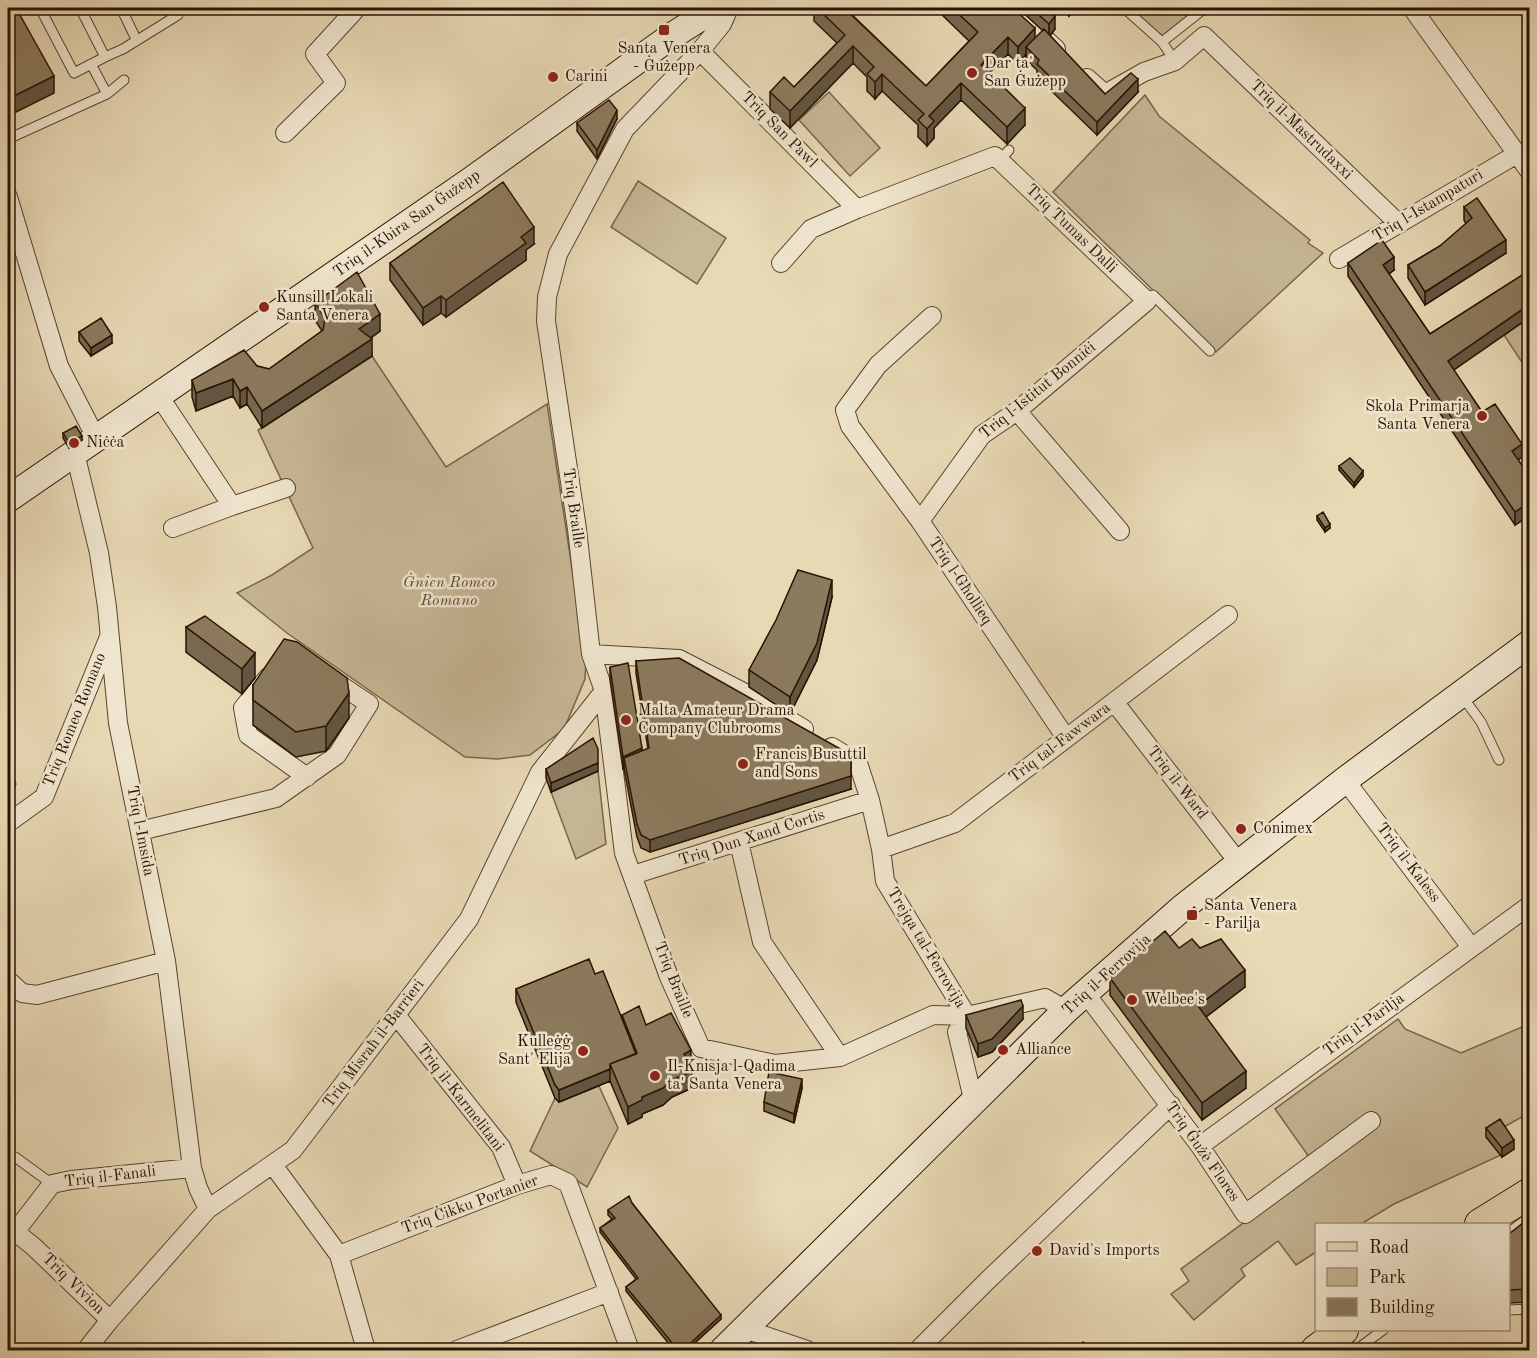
<svg xmlns="http://www.w3.org/2000/svg" width="1537" height="1358" font-family="'Old Standard TT',serif">
<rect width="100%" height="100%" fill="#e8d9b5"/>
<filter id="stains"><feTurbulence type="fractalNoise" baseFrequency=".00333" numOctaves="4"/><feColorMatrix values="0 0 0 0 .2 0 0 0 0 .09 0 0 0 0 .02 0 0 0 .5 -.17"/></filter>
<radialGradient id="worn" r=".72"><stop offset=".6" stop-color="#630" stop-opacity="0"/><stop offset="1" stop-color="#630" stop-opacity=".3"/></radialGradient>
<!-- green -->
<path fill="#c7b796" stroke="#78654b" stroke-width="1.5" d="M1131,8H1197L1162,36Z
M829,92L880,148L850,176L799,120Z
M1145,95L1159,116L1310,240L1308,243L1323,253L1216,352L1053,192Z
M638,181L726,238L697,284L611,227Z
M1529,317V373L1504,335Z
M372,356L446,467L547,404L586,660L585,679L564,729L530,755L498,759L465,757L287,633L237,593L272,575L313,548L258,430Z
M598,771L606,844L576,859L551,792Z
M1398,1019L1405,1029L1461,1053L1529,1024V1113L1486,1137L1501,1155L1394,1204L1361,1224H1316V1252L1296,1265L1278,1241L1241,1269L1245,1276L1194,1320L1171,1294L1189,1281L1181,1269L1311,1173L1307,1154L1275,1109Z
M599,1086L618,1128L587,1187L530,1151L555,1098L559,1102Z"/>
<g fill="none" stroke-linecap="round" stroke-linejoin="round">
<defs>
<path id="lane" d="M46,8L41,10L74,73L105,57
M80,8L105,57L123,49L178,15L174,8
M121,8L136,39
M1124,8L1162,42L1175,61
M1162,42L1205,8
M91,64L107,94
M8,139L107,94L124,80
M1000,160L1009,150
M1147,301L1153,295L1210,351
M1462,696L1481,722L1499,760
M8,786L11,784
M8,1165L15,1157L52,1184
M1508,1233L1530,1217
M1508,1310L1530,1309
M1356,1350L1383,1330"/>
<path id="street" d="M729,8L722,24L700,51L625,129L558,254L547,297L546,321L577,529L591,654L604,691L624,853L669,977L701,1048L775,1064L840,1057L933,1015L967,1016L1045,998L1066,1010
M1011,8L1056,49
M1412,8L1530,172
M700,51L857,209
M1087,78L1105,94L1144,72L1175,61L1204,36L1399,224
M285,133L336,83L315,54L357,8
M8,197L59,366L96,438
M1339,259L1517,154
M781,263L811,229L857,209L995,156L1147,301L1017,411L982,435L920,521
M932,316L878,365L845,410L850,426L920,521L1066,738
M159,396L232,506L173,528
M1017,411L1120,531
M75,453L99,553L107,607L118,723L166,961L192,1168L198,1188L208,1209
M232,506L286,488
M591,654L679,659L745,693L804,729
M268,677L243,708L248,735L307,777
M1115,703L1239,863
M832,747L858,763L870,800L881,849L885,881L967,1016
M1345,780L1471,947
M8,823L44,797L109,637
M140,831L276,798L337,755L369,704L330,678
M739,842L762,942L840,1057
M881,849L955,823L1228,615
M633,875L870,800
M8,980L22,993L37,995L166,961
M1086,994L1200,1146L1245,1214L1371,1121
M396,1015L501,1147L517,1185
M967,1016L957,1032L974,1103
M1200,1146L1530,905
M273,1165L339,1255L366,1350
M8,1226L34,1247L110,1320
M15,1232L52,1184L71,1180L192,1168
M339,1255L517,1185L551,1175L568,1183L630,1350
M745,1329L807,1350
M86,1350L110,1320L208,1209L293,1150L469,919L540,772L604,691
M457,1350L609,1292
M918,1350L987,1281L1171,1105"/>
<path id="secondary" d="M8,499L470,181L670,37L716,8
M723,1350L1066,1010L1182,908L1345,780L1530,643"/>
<path id="primary" d="M1480,1224L1530,1193
M1316,1350L1343,1330"/>
</defs>
<!-- lane casing -->
<use href="#lane" stroke="#58442d" stroke-width="11"/>
<!-- street casing -->
<use href="#street" stroke="#58442d" stroke-width="20"/>
<!-- secondary casing -->
<use href="#secondary" stroke="#281300" stroke-width="28"/>
<!-- primary casing -->
<use href="#primary" stroke="#281300" stroke-width="32"/>
<!-- lane -->
<use href="#lane" stroke="#f0e6cf" stroke-width="9"/>
<!-- street -->
<use href="#street" stroke="#f0e6cf" stroke-width="18"/>
<!-- secondary -->
<use href="#secondary" stroke="#f0e6cf" stroke-width="26"/>
<!-- primary -->
<use href="#primary" stroke="#e8d9b5" stroke-width="30"/>
</g>
<!-- wall -->
<path fill="#786951" stroke="#281300" stroke-width="1.5" d="M814,8H845L926,86L969,41L935,8H1013L1035,39L1043,31L1018,8H1047L1055,29L1050,36L1105,94L1138,92L1097,135L1037,77V70L1026,60V54L1018,64L1008,54L989,73L1025,125L1007,144L961,100L934,128V138L927,146L918,137V125L882,91L875,99L867,91V77L853,63L790,128L770,109V92L794,87L837,43L814,21Z
M1060,8H1078L1069,16Z
M617,119L597,159L577,131V123Z
M1464,207L1506,253L1425,305L1408,278V265L1440,246L1466,224L1464,220Z
M534,244L526,250V260L446,317L441,313L423,325L390,280V263Z
M1348,263L1394,270L1389,274L1430,334L1530,270V317L1453,370L1482,412L1522,457L1518,460L1530,477V515L1515,525L1348,276Z
M315,303L380,331L371,338L372,356L262,428L247,404L240,408L233,396L196,411L192,397V380L257,366L269,369L322,331L315,320Z
M79,332L112,343L91,356L79,341Z
M63,433L82,440L69,448L63,438Z
M1339,466L1363,476L1354,487L1339,470Z
M1317,516L1330,528L1325,532L1317,520Z
M832,597L817,660L790,714L749,687V670Z
M186,627L255,678L242,694L186,652Z
M636,661L851,789L650,852L641,848L637,837L624,769H623L610,680V667L642,751L648,749L636,673Z
M253,685L349,718L326,751L296,757L253,725Z
M546,769L598,771L551,792L546,778Z
M1179,948H1200L1245,987L1206,1017L1246,1088L1202,1120L1110,995V978Z
M595,974L622,1019V1015L646,1025L690,1067L692,1088L672,1097L663,1105L642,1114V1117L628,1124L610,1081L559,1102L555,1098L516,1002V989Z
M966,1015L1023,1019L992,1052L978,1057L966,1028Z
M802,1088L794,1123L764,1111V1102Z
M1486,1128L1514,1149L1502,1157L1486,1137Z
M632,1203L721,1319L687,1350H674L626,1291V1287L636,1279L600,1232V1228L612,1219L608,1215V1210Z
M1530,1220V1302L1509,1303V1234Z"/>
<!-- shaded-wall -->
<path fill="#625542" stroke="#281300" stroke-width="1.5" d="M1069,8H1078L1069,16Z
M1055,16V29L1049,37V24Z
M1035,28V45L1026,47V54L1018,64V47Z
M1008,37V54L981,82V65Z
M853,46V63L790,128V111Z
M882,74V91L875,99V82Z
M54,76V93L8,116V99Z
M1138,79V92L1097,135V122Z
M961,83V100L934,128V138L927,146V129L929,116Z
M1025,108V125L1007,144V127Z
M617,110V119L597,159V150Z
M534,227V244L526,250V260L446,317V300L521,237Z
M1506,240V253L1425,305V292Z
M1394,257V270L1383,278V265Z
M441,296V313L423,325V308Z
M1530,304V317L1448,374V361Z
M380,314V331L359,346V329Z
M112,335V343L91,356V348Z
M372,339V356L262,428V411Z
M233,379V396L196,411V393Z
M247,387V404L240,408V391Z
M82,436V440L69,448V443Z
M1522,444V457L1512,464V451Z
M1363,471V476L1354,487V483Z
M1530,502V515L1515,525V512Z
M1330,524V528L1325,532V528Z
M832,580V597L817,660L790,714V697Z
M255,653V678L242,694V669Z
M349,693V718L326,751V726Z
M642,748V760L624,758V769H623V757Z
M851,755V789L650,852V840Z
M13,757V774L8,778V761Z
M598,763V771L551,792V783Z
M1197,910V914L1191,920V916Z
M1245,970V987L1198,1023V1006Z
M1023,1006V1019L992,1052L978,1057V1044Z
M691,1050V1067L684,1054Z
M610,1069V1081L559,1102V1090Z
M692,1071V1088L672,1097L663,1105L642,1114V1117L628,1124V1107L642,1097L672,1080Z
M1246,1071V1088L1202,1120V1103Z
M802,1079V1088L794,1123V1114Z
M1514,1140V1149L1502,1157V1148Z
M721,1315V1319L687,1350H683Z"/>
<!-- building -->
<path fill="#8c7a5e" stroke="#281300" stroke-width="1.5" d="M8,8H16L54,76L8,99Z
M817,8H844L926,86L978,32L952,8H1013L1035,28L1018,47L1008,37L981,65L1025,108L1007,127L961,83L929,116L934,121L927,129L918,120L924,114L882,74L875,82L867,74L874,67L853,46L790,111L770,92L784,77L794,87L845,35Z
M1031,8H1047L1055,16L1049,24Z
M1044,29L1105,94L1131,73L1138,79L1097,122L1037,64L1039,60L1026,47Z
M609,100L617,110L597,150L577,123Z
M503,182L534,227L521,237L526,243L446,300L441,296L423,308L390,263Z
M1477,198L1506,240L1425,292L1408,265L1440,246L1472,218L1464,207Z
M1382,240L1394,257L1383,265L1430,334L1530,270V304L1448,361L1482,412L1495,404L1522,444L1512,451L1530,477V502L1515,512L1348,263Z
M357,272L380,314L359,329L372,339L262,411L247,387L240,391L233,379L196,393L192,380L244,350L257,366L269,369L323,330L325,318L315,303Z
M101,318L112,335L91,348L79,332Z
M76,426L82,436L69,443L63,433Z
M1350,458L1363,471L1354,483L1339,466Z
M1323,512L1330,524L1325,528L1317,516Z
M798,570L832,580L817,643L790,697L749,670L776,620Z
M205,616L255,653L242,669L186,627Z
M284,639L297,642L347,678L349,693L326,726L296,732L253,700V685Z
M679,658L851,755V776L650,840L641,835L637,824L624,758L649,748L636,661Z
M628,663L642,748L623,757L610,667Z
M593,738L598,749V763L551,783L546,769Z
M8,749L13,757L8,761Z
M1194,907L1197,910L1191,916L1189,913Z
M1165,931L1179,948L1192,939L1200,948L1221,939L1245,970L1198,1006L1246,1071L1202,1103L1110,978Z
M589,959L595,974L603,971L636,1054L610,1064V1069L559,1090L555,1085L516,989Z
M1021,1000L1023,1006L992,1039L978,1044L966,1015Z
M639,1006L646,1025L671,1013L691,1050L684,1054L692,1071L672,1080L663,1088L642,1097V1100L628,1107L610,1064L637,1053L622,1015Z
M769,1072L802,1079L794,1114L764,1102Z
M1500,1119L1514,1140L1502,1148L1486,1128Z
M629,1196L632,1203L721,1315L683,1350H678L626,1287L638,1278L600,1228L615,1218L608,1210Z
M1528,1219L1530,1220V1289L1509,1290V1234Z
M1083,1342L1093,1350H1076Z"/>
<!-- markers -->
<g fill="#8f2418" stroke="#f0e6cf" stroke-width="2">
<rect x="658" y="24" width="12" height="12" rx="3"/>
<circle cx="972" cy="73" r="6"/>
<circle cx="553" cy="77" r="6"/>
<circle cx="264" cy="307" r="6"/>
<circle cx="1482" cy="416" r="6"/>
<circle cx="74" cy="443" r="6"/>
<circle cx="626" cy="720" r="6"/>
<circle cx="743" cy="764" r="6"/>
<circle cx="1241" cy="829" r="6"/>
<rect x="1186" y="909" width="12" height="12" rx="3"/>
<circle cx="1132" cy="1000" r="6"/>
<circle cx="1003" cy="1050" r="6"/>
<circle cx="583" cy="1051" r="6"/>
<circle cx="655" cy="1076" r="6"/>
<circle cx="1037" cy="1251" r="6"/>
</g>
<g text-anchor="middle" dominant-baseline="central" stroke-width="5" stroke-linejoin="round" paint-order="stroke">
<!-- poi labels -->
<g font-size="16" fill="#281300" stroke="#f0e6cf" text-anchor="start">
<text x="664" y="49" text-anchor="middle">Santa Venera<tspan x="664" dy="18">- Ġużepp</tspan></text>
<text x="984" y="64">Dar ta'<tspan x="984" dy="18">San Ġużepp</tspan></text>
<text x="565" y="77">Carini</text>
<text x="276" y="298">Kunsill Lokali<tspan x="276" dy="18">Santa Venera</tspan></text>
<text x="1470" y="407" text-anchor="end">Skola Primarja<tspan x="1470" dy="18">Santa Venera</tspan></text>
<text x="86" y="443">Niċċa</text>
<text x="638" y="711">Malta Amateur Drama<tspan x="638" dy="18">Company Clubrooms</tspan></text>
<text x="755" y="755">Francis Busuttil<tspan x="755" dy="18">and Sons</tspan></text>
<text x="1253" y="829">Conimex</text>
<text x="1204" y="906">Santa Venera<tspan x="1204" dy="18">- Parilja</tspan></text>
<text x="1144" y="1000">Welbee's</text>
<text x="571" y="1042" text-anchor="end">Kulleġġ<tspan x="571" dy="18">Sant' Elija</tspan></text>
<text x="1015" y="1050">Alliance</text>
<text x="667" y="1067">Il-Knisja l-Qadima<tspan x="667" dy="18">ta' Santa Venera</tspan></text>
<text x="1049" y="1251">David's Imports</text>
</g>
<!-- street labels -->
<g font-size="16" fill="#281300" stroke="#f0e6cf">
<text transform="translate(779 130) rotate(45)">Triq San Pawl</text>
<text transform="translate(1301 130) rotate(44)">Triq il-Mastrudaxxi</text>
<text transform="translate(1428 206) rotate(-31)">Triq l-Istampaturi</text>
<text transform="translate(407 224) rotate(-35)">Triq il-Kbira San Ġużepp</text>
<text transform="translate(1071 229) rotate(44)">Triq Tumas Dalli</text>
<text transform="translate(1038 391) rotate(-39)">Triq l-Istitut Bonniċi</text>
<text transform="translate(573 508) rotate(82)">Triq Braille</text>
<text transform="translate(960 581) rotate(56)">Triq l-Għollieq</text>
<text transform="translate(75 720) rotate(-68)">Triq Romeo Romano</text>
<text transform="translate(1060 743) rotate(-37)">Triq tal-Fawwara</text>
<text transform="translate(1177 783) rotate(52)">Triq il-Ward</text>
<text transform="translate(140 831) rotate(79)">Triq l-Imsida</text>
<text transform="translate(752 838) rotate(-18)">Triq Dun Xand Cortis</text>
<text transform="translate(1408 863) rotate(53)">Triq il-Kaless</text>
<text transform="translate(926 948) rotate(59)">Trejqa tal-Ferrovija</text>
<text transform="translate(1107 975) rotate(-42)">Triq il-Ferrovija</text>
<text transform="translate(673 980) rotate(68)">Triq Braille</text>
<text transform="translate(1364 1025) rotate(-36)">Triq il-Parilja</text>
<text transform="translate(374 1044) rotate(-53)">Triq Misraħ il-Barrieri</text>
<text transform="translate(460 1098) rotate(52)">Triq il-Karmelitani</text>
<text transform="translate(1202 1152) rotate(55)">Triq Ġużè Flores</text>
<text transform="translate(110 1177) rotate(-7)">Triq il-Fanali</text>
<text transform="translate(470 1205) rotate(-20)">Triq Ċikku Portanier</text>
<text transform="translate(73 1284) rotate(44)">Triq Vivion</text>
</g>
<!-- park labels -->
<g font-size="16" font-style="italic" fill="#604c34" stroke="#f0e6cf">
<text x="449" y="583">Ġnien Romeo<tspan x="449" dy="18">Romano</tspan></text>
</g>
</g>
<!-- margin -->
<rect width="1537" height="1358" fill="none" stroke="#e8d9b5" stroke-width="30"/>
<rect x="9" y="9" width="1519" height="1340" fill="none" stroke="#281300" stroke-width="3"/>
<rect x="15" y="15" width="1507" height="1328" fill="none" stroke="#281300" stroke-width="1.5"/>
<!-- legend -->
<rect x="1315" y="1223" width="195" height="108" fill="#f0e6cf" stroke="#a0927c" stroke-width="1.5"/>
<rect x="1327" y="1242" width="30" height="9" fill="#e8d9b5" stroke="#a0927c" stroke-width="1.5"/>
<text x="1369" y="1253" font-size="18" fill="#281300">Road</text>
<rect x="1327" y="1268" width="30" height="18" fill="#c7b796" stroke="#a0927c" stroke-width="1.5"/>
<text x="1369" y="1283" font-size="18" fill="#281300">Park</text>
<rect x="1327" y="1298" width="30" height="18" fill="#8c7a5e" stroke="#a0927c" stroke-width="1.5"/>
<text x="1369" y="1313" font-size="18" fill="#281300">Building</text>
<rect width="100%" height="100%" filter="url(#stains)"/>
<rect width="100%" height="100%" fill="url(#worn)"/>
</svg>
